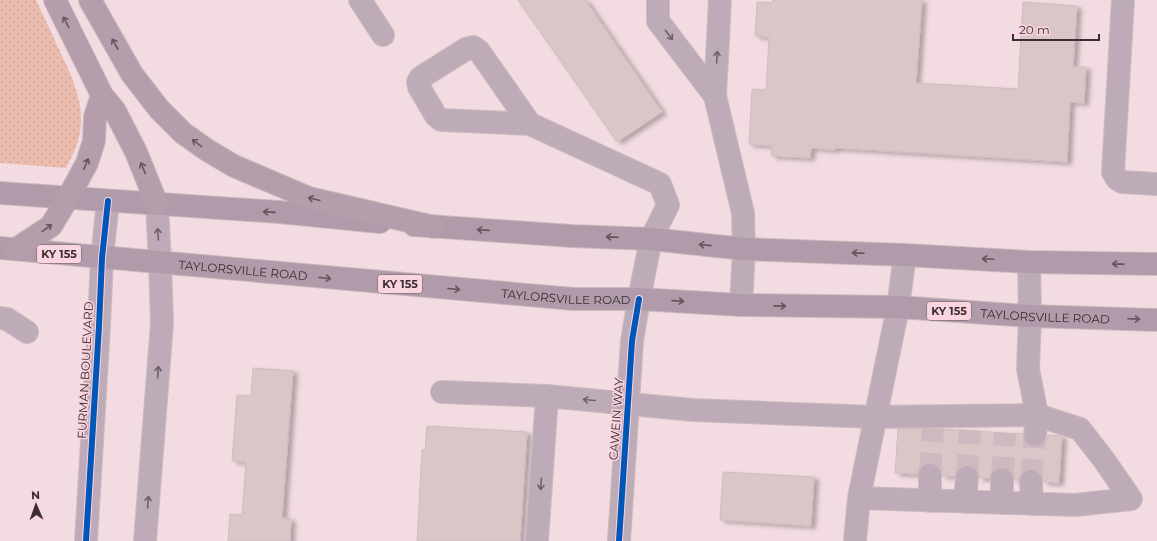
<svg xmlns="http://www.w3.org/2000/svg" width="1157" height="541" font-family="Montserrat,sans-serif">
<defs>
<pattern id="grass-dots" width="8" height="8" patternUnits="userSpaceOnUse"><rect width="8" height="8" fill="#ebbcae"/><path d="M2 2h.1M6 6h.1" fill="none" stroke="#caa296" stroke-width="1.8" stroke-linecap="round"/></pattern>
<filter id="shadow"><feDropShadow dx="4.5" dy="2.5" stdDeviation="2" flood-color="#0004"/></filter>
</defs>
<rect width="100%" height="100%" fill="#f2dce2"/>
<!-- grass -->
<path fill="url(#grass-dots)" d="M0,0H36C43,16 51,31 58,47C71,75 87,105 79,137C77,148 71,158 66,168L0,163Z"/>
<!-- building -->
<path fill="#dac5c7" stroke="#cebdbf" filter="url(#shadow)" d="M518,0H585L662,112L617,142Z
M773,0H922L916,83L1018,89L1023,2L1077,6L1073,67H1086L1084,103L1070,102L1067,162L835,148V150L811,148L810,158L771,156L772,146L749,144L752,89L766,90L769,37L755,36L757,2L772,3Z
M253,368L293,371L282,518L291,519L290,541H228L230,514L242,515L246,462L232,461L237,395L251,396Z
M427,426L527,432L520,541H417L422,450H425Z
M898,429H939L1023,434V440L1027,445L1034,447H1040L1045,443L1048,435L1062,436L1059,483L1044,482L1041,474L1036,470L1031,469L1024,471L1020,475L1019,480H1014L1013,472L1008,468L1002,467L995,468L991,472L990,478H979L978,471L974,467L968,465L961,466L957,470L955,476H942L941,468L936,464L930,463L923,464L919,468L918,474L895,473Z
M723,472L814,477L811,526L720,520Z"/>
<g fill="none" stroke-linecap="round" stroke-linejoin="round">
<!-- minor-tunnel -->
<path stroke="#cdb9bf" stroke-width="22" stroke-dasharray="22 11" stroke-linecap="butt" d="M930,475L933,428
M967,477L970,430
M1002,479L1005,433
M1031,481L1035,435"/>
<defs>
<path id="minor" d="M360,0L383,35
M658,0V21L715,96
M720,0L715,96L743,213L744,249L741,305
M1123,0L1113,172L1117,179L1122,182L1157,184
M530,124L441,120L436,116L419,87L418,82L420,78L466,49L473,47L479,51L530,124L660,184L668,205L651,239L639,299L632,341L619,541
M0,318L7,319L27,332
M442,392L547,396
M1031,481L1032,504
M859,498L1075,505L1131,499L1104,460L1080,429L1037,415L1028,369L1030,316L1029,262
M930,501V475
M965,502L967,477
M1002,503V479
M86,541L99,326L102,258L108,201
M145,541L162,323L160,263L157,204
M537,541L547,396L693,410L875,417L1037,415L1035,435
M855,541L859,498L898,307L905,255"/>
<g id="major">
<path d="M0,193L279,212L380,222"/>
<path d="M414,225L572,236L651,239L744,249L905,255L1029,262L1157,264"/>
<path id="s1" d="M0,248L573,299H639L741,305L898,307L1030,316L1157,320"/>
</g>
<path id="highway" d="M55,0L102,95L115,111L136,152L157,204
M90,0L132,74L159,109L183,133L207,150L234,166L309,198L434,227
M16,249L51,226L68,198L87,163L94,141L95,117L102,95"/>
</defs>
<!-- minor casing -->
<use href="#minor" stroke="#ccbbbf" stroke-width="24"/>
<!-- major casing -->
<use href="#major" stroke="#ccbbbf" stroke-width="24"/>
<!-- highway casing -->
<use href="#highway" stroke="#ccbbbf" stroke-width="24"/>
<!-- minor -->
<use href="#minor" stroke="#bdacb8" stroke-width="22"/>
<!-- major -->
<use href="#major" stroke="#af9ba9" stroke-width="22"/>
<!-- highway -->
<use href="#highway" stroke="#b49eac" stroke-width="22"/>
<defs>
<path id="cycleway" d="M86,541L99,326L102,258L108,201
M619,541L632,341L639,299"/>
</defs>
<!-- cycleway casing -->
<use href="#cycleway" stroke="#fad4df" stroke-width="8"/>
<!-- cycleway -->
<use href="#cycleway" stroke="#0057b8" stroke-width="6"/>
</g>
<!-- one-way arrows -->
<defs><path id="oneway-shaft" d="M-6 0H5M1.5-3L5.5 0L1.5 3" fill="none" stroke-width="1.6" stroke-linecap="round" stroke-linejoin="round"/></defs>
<g stroke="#65555c">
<use href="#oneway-shaft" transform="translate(66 22) rotate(-117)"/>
<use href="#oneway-shaft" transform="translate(115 44) rotate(-119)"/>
<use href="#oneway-shaft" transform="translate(197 143) rotate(-144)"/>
<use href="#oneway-shaft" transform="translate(86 164) rotate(-67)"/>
<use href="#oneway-shaft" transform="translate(143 168) rotate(-112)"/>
<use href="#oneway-shaft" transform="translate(314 199) rotate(-166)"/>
<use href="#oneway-shaft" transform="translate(47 228) rotate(-37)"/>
</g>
<g stroke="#6f6067">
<use href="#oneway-shaft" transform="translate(669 35) rotate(53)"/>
<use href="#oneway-shaft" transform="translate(717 57) rotate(-87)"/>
<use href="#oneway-shaft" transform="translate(158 234) rotate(-94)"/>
<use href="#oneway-shaft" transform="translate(158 372) rotate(-86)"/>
<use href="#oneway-shaft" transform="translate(589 400) rotate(-175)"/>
<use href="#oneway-shaft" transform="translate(541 484) rotate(94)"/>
<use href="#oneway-shaft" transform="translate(148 502) rotate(-86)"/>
</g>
<g stroke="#64545b">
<use href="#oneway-shaft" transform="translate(269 212) rotate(-176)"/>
<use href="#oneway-shaft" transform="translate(483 230) rotate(-176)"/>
<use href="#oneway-shaft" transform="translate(612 237) rotate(-178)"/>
<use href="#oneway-shaft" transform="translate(705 245) rotate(-174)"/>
<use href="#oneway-shaft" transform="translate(858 253) rotate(-178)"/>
<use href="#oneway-shaft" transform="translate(988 259) rotate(-177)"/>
<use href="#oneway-shaft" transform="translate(1118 264) rotate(-179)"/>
<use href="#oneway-shaft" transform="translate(325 278) rotate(5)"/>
<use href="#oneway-shaft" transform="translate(454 289) rotate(5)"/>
<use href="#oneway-shaft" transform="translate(678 301) rotate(4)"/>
<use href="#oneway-shaft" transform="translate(780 306) rotate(1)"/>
<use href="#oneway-shaft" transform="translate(1134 319) rotate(2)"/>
</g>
<g text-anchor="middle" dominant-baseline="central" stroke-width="3" stroke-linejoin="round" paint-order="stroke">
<!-- shield labels -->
<g fill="#fad4df" stroke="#745f65" stroke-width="1">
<rect x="37" y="245" width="44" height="18" rx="3"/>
<rect x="378" y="275" width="44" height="18" rx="3"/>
<rect x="927" y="302" width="44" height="18" rx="3"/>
</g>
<g font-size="11" font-weight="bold" fill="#3b2d31">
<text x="59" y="254">KY 155</text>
<text x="400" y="284">KY 155</text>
<text x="949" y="311">KY 155</text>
</g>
<!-- street labels -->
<g font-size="12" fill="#3b2d31" stroke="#fad4df">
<text stroke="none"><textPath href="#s1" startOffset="244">TAYLORSVILLE ROAD</textPath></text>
<text stroke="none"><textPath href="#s1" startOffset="568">TAYLORSVILLE ROAD</textPath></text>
<text stroke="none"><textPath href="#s1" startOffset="1048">TAYLORSVILLE ROAD</textPath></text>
<text transform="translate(85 370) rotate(-87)">FURMAN BOULEVARD</text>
<text transform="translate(616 419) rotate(-86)">CAWEIN WAY</text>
</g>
</g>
<!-- north arrow -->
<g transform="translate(36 505) rotate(358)" stroke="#fad4df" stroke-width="3" paint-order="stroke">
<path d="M0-3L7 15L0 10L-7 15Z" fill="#3b2d31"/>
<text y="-6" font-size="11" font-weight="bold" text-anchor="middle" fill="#3b2d31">N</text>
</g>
<!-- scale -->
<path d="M1013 34v6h86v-6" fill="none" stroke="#3b2d31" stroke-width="2"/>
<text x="1019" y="34" font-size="12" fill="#3b2d31" stroke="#fad4df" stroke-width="3" paint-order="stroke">20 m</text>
</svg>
